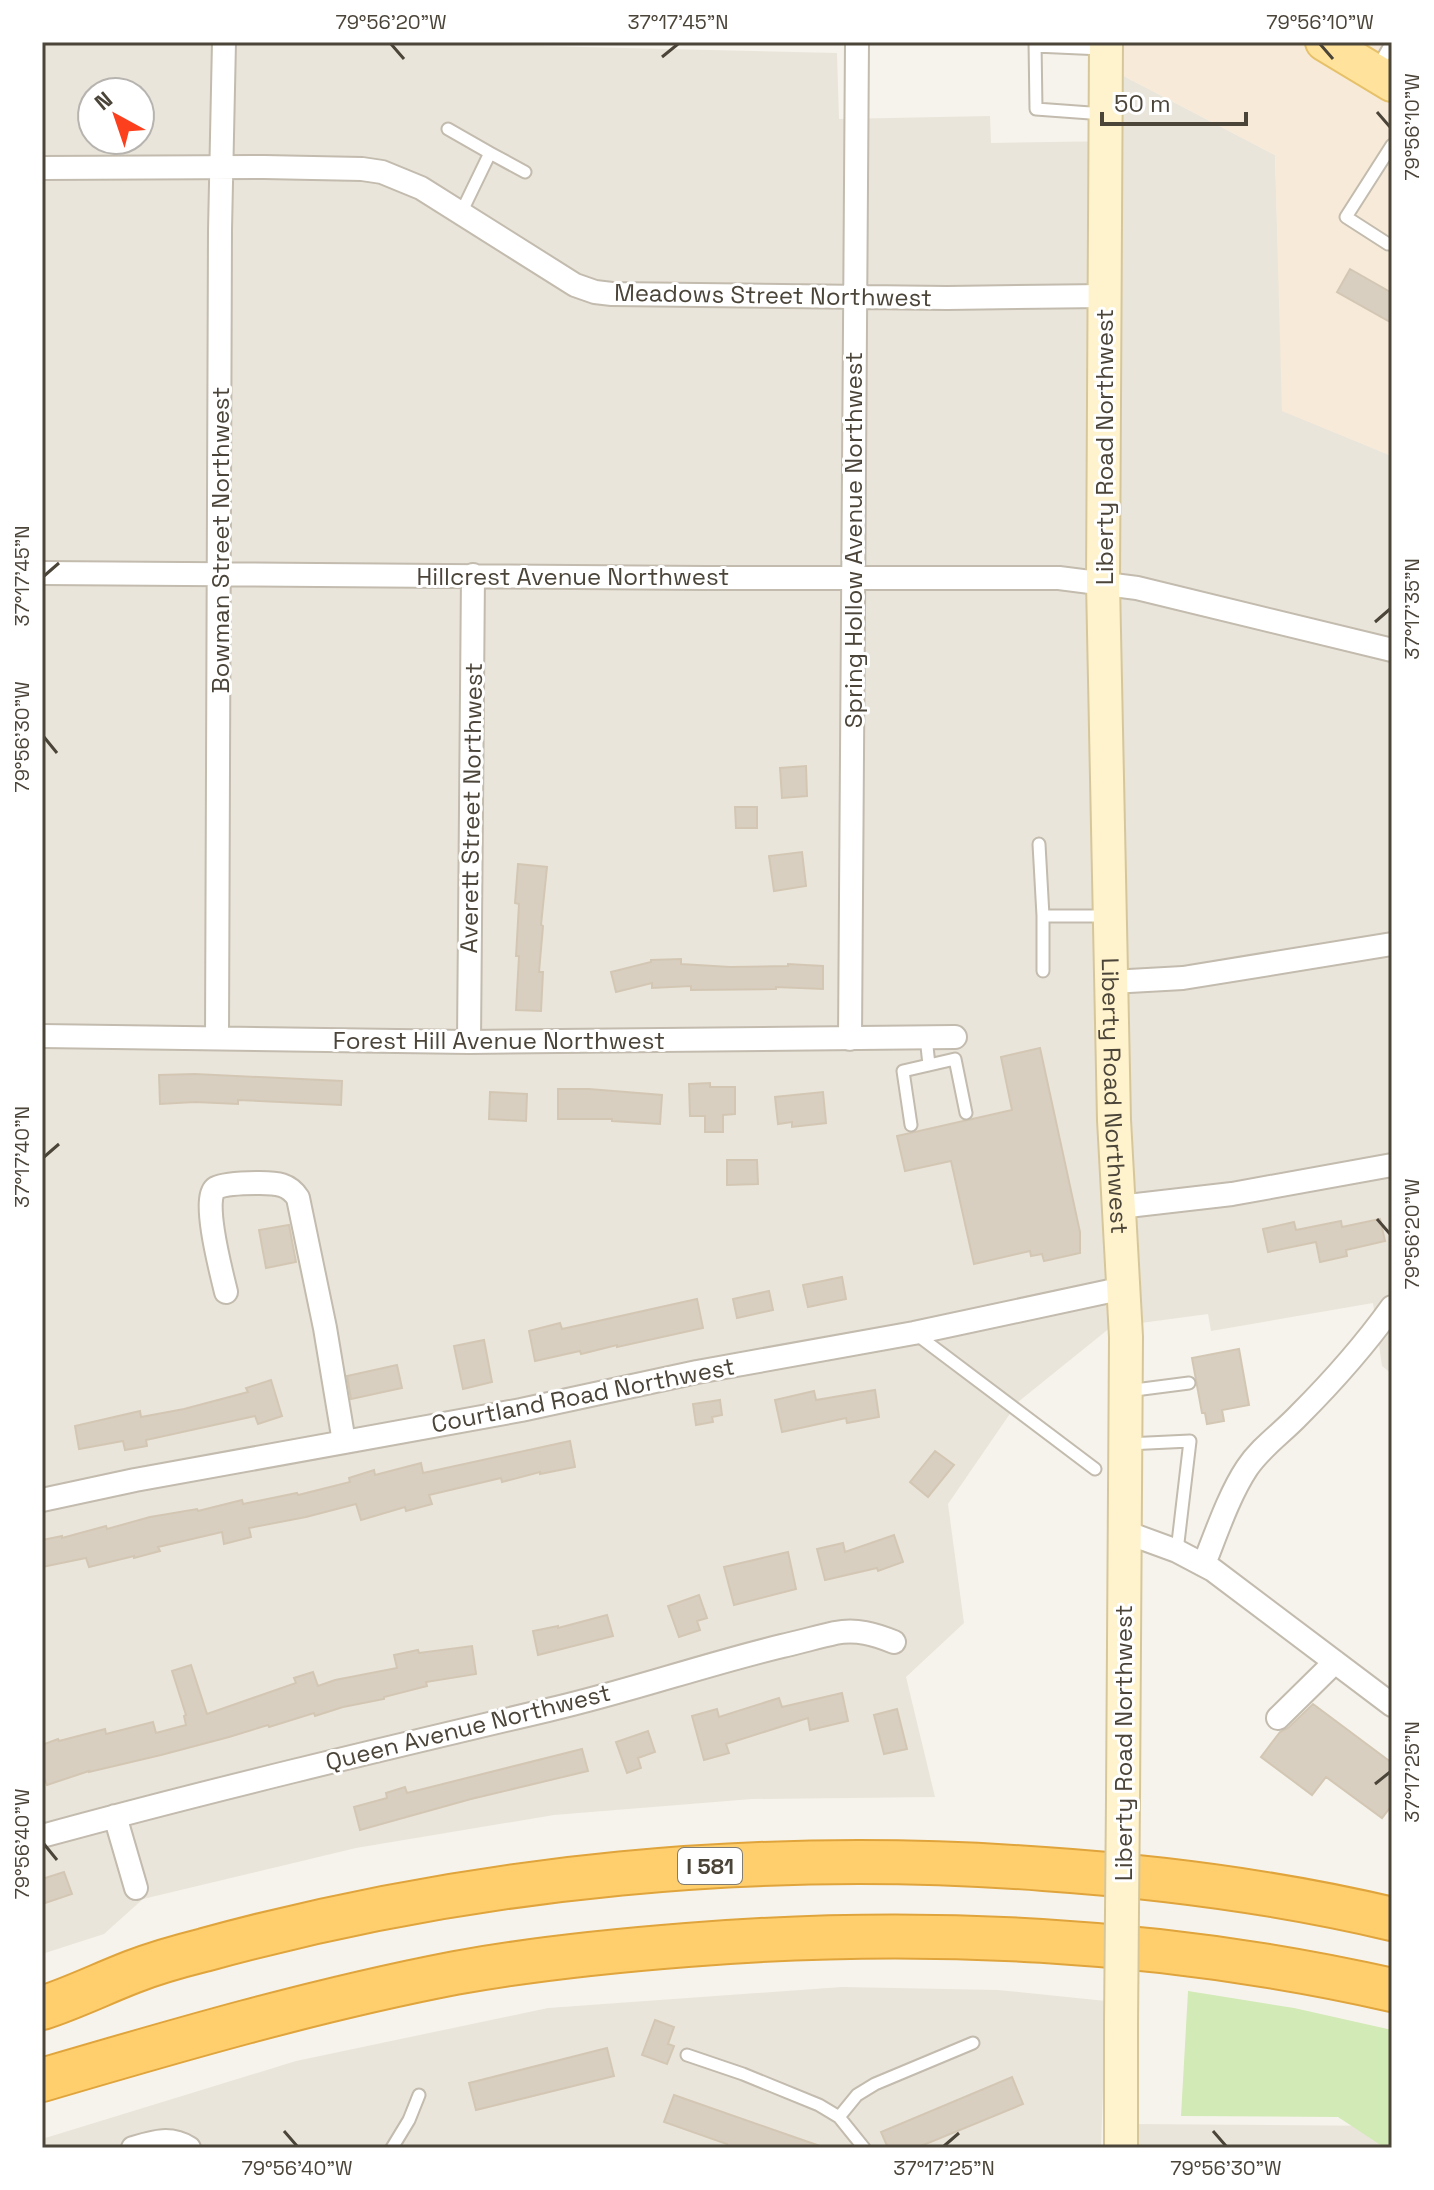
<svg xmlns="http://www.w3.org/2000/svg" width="1434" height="2190" font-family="'Space Grotesk',sans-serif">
<rect width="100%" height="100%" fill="#f6f3ec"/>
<!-- residential -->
<path fill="#eae5da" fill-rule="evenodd" d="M42,42H366L837,53L839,119L990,116L991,143L1117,141L1118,73L1275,155L1283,411L1392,456V1374L1382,1366L1373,1303L1211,1331L1208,1314L1111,1327L1018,1402L948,1504L964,1623L906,1677L935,1797L752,1799L554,1815L356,1848L143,1899L104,1934L42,1954ZM92,92H140V140H92Z
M842,1987L998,1990L1106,2001L1101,2148H42V2139L296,2061L548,2008Z
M1135,2124L1392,2126V2148H1135Z"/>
<!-- commercial -->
<path fill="#f7ead8" d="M1119,42H1392V456L1282,411L1275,155L1118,73Z"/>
<!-- green -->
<path fill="#d2eab5" d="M1188,1991L1294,2008L1392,2030V2148H1385L1338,2117L1181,2116Z"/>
<!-- building -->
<path fill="#d8cfc1" stroke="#d3c7b4" stroke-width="2" d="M1350,269L1392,293V323L1337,292Z
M806,766L807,796L782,798L780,768Z
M735,807H757V828H736Z
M802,852L806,886L774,891L769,856Z
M518,864L547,867L541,925L543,926L539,972H543L541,1011L516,1010L519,956H516L519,904L515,903Z
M681,959V964L730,967L788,966V964L823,966V989L776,987V989L691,990V986L652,988V983L616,992L611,972L651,962V960Z
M1040,1048L1080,1232V1253L1044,1261L1042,1254L1031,1256L1030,1251L974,1264L951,1161L905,1171L897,1136L1012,1110L1001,1057Z
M195,1074L342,1081L341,1105L238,1100V1104L195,1102L160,1104L159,1075Z
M710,1083V1087H735V1114L723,1115V1132H705V1116H690L689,1084Z
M558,1089H589L662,1095L660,1124L612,1121V1119H558Z
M490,1092L527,1094L526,1121L489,1119Z
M823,1092L826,1123L792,1127V1122L778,1124L775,1097Z
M727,1160H757L758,1184L727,1185Z
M1380,1219L1385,1241L1346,1250L1347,1256L1320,1262L1316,1242L1268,1252L1263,1229L1294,1222L1296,1230L1341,1221L1342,1227Z
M289,1225L296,1262L266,1268L259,1230Z
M842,1277L846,1299L808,1307L803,1285Z
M769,1291L773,1310L737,1318L733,1299Z
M697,1299L703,1328L617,1347V1345L581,1354L580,1351L535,1361L529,1331L560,1323L562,1329Z
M484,1340L492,1382L463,1389L454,1346Z
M1239,1349L1249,1405L1222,1410L1224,1421L1207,1424L1205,1413H1202L1192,1358Z
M397,1365L402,1388L351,1399L347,1376Z
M271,1380L282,1416L258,1424L255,1416L146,1440L147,1446L125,1450L123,1441L79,1449L75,1426L140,1411L141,1417L184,1409L248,1392L246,1388Z
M875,1390L879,1417L847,1423L846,1418L782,1432L775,1400L814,1391L816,1400Z
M720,1400L722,1415L712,1417L713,1422L696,1425L693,1404Z
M570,1441L575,1467L540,1474V1472L502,1482L501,1478L429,1495L432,1504L406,1511L405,1507L361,1520L356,1504L306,1517L249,1528L251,1537L224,1544L222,1532L158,1547L160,1551L134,1558V1556L89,1567L86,1558L42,1567V1540L62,1536V1538L106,1526L107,1529L150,1517L197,1509L198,1511L242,1500L243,1504L297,1493L298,1495L350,1482L349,1478L374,1470L375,1475L421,1463L423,1473Z
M935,1451L954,1465L928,1497L910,1482Z
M894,1535L903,1562L878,1571L877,1568L825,1580L817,1549L843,1543L845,1552Z
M788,1552L796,1589L734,1605L724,1567Z
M699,1595L707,1618L697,1621L700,1630L679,1637L668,1606Z
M607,1615L613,1636L538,1655L533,1631L558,1626V1628Z
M472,1646L476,1674L426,1682L427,1686L384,1697V1699L343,1707L315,1716L314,1713L269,1727L268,1725L229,1737L161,1755L89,1772V1771L47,1785L42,1772V1745L58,1739L59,1741L105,1729L106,1734L153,1722L156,1733L186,1725L184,1716L186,1715L172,1671L191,1665L207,1714L296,1683L294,1678L313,1672L318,1686L335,1680L397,1668L394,1655L418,1650L419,1653Z
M842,1693L848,1721L810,1730L808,1718L726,1744L729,1753L704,1760L692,1716L717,1709L719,1717L779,1698L782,1707Z
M1313,1704L1392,1763V1805L1382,1818L1326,1777L1312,1795L1261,1757L1280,1732L1288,1728Z
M897,1709L907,1749L884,1754L874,1715Z
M648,1731L655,1752L638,1758L641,1768L627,1773L616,1742Z
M582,1749L588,1771L471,1799L360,1830L354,1807L387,1798L386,1793L405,1787L407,1793Z
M64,1872L72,1894L42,1904V1879Z
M655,2020L674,2027L668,2044L674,2046L667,2064L642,2055Z
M607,2048L614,2076L476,2110L469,2083Z
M1012,2077L1023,2104L916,2148H888L881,2132Z
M674,2095L820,2146V2148H725L727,2144L664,2122Z"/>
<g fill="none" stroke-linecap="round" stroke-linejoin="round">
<defs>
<path id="lane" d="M1035,42L1036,109L1104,114
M1035,46L1102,49
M1377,68L1392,42
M448,129L490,153
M1392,145L1346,217L1388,244L1392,243
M461,213L490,153L525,172
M1039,844L1043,916H1105
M1043,916V971
M929,1065L955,1059L966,1113
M911,1125L903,1071L929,1065L926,1037
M916,1334L1095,1469
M1127,1391L1189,1383
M1127,1444L1190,1441L1177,1551
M687,2055L743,2074L819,2105L839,2117L864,2148
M839,2117L857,2095L875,2084L973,2043
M392,2148L409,2120L419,2095"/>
<path id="street" d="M42,168L264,167L362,169L382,172L421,188L575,285L595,292L612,294L947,298L1104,296
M42,573L705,578H1059L1137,588L1392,650
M1111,982L1183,978L1392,944
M42,1036L469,1042L955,1037
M217,1038L220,230L224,42
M850,1039L857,42
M469,1042L473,575
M1119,1207L1232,1194L1392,1165
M226,1292C222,1275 201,1197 216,1188C226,1183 249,1183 260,1183C277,1183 289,1184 298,1198L325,1328L344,1442
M42,1500L135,1480L521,1410L697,1372L914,1333L1124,1288
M1125,1532L1177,1551L1213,1570L1392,1705
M1204,1564C1216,1534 1229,1495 1247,1468C1261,1447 1282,1433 1299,1415C1333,1381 1364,1346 1392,1307
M1278,1718L1335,1662
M115,1816L136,1888
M42,1836C210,1790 379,1750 548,1710C627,1692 703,1665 782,1646C800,1642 817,1637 835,1633C857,1629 874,1634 894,1642
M133,2148C153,2142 170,2136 189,2148"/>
<g id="secondary">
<path id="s1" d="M1106,42L1103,583L1114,1120L1126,1337L1123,1799"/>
<path d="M1121,2023V2148"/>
</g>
<path id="primary" d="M1324,42L1392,83"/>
<path id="highway" d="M42,2008C73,1998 101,1984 132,1972C155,1963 180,1956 204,1950C477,1875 762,1848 1044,1869C1161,1877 1278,1892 1392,1919
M42,2080C178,2040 315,2000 455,1973C532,1959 610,1951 687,1945C921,1926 1163,1938 1392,1990"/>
</defs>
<!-- lane casing -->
<use href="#lane" stroke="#c2bbae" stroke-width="15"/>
<!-- street casing -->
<use href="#street" stroke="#c2bbae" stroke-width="26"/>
<!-- secondary casing -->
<use href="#secondary" stroke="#d6c79b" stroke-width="36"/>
<!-- primary casing -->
<use href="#primary" stroke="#e6c16a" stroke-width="40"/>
<!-- highway casing -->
<use href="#highway" stroke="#e0a43c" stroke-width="46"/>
<!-- lane -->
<use href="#lane" stroke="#fff" stroke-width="11"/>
<!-- street -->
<use href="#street" stroke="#fff" stroke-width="22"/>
<!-- secondary -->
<use href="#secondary" stroke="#fff3cd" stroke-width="32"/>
<!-- primary -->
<use href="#primary" stroke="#ffe39c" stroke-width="36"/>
<!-- highway -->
<use href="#highway" stroke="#ffcf6e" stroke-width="42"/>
<defs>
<path id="secondary-bridge" d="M1121,2023L1123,1799"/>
</defs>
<!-- secondary-bridge casing -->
<use href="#secondary-bridge" stroke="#d6c79b" stroke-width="36" stroke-linecap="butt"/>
<!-- secondary-bridge -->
<use href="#secondary-bridge" stroke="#fff3cd" stroke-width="32"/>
</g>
<!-- ticks -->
<path fill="none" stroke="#4b4439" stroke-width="3" d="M391,44L404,59M1320,44L1333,59M662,57L678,44M1377,112L1390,127M44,576L59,563M1375,622L1390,609M44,737L57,753M44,1157L59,1144M1377,1219L1390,1234M1375,1784L1390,1772M44,1844L57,1860M284,2131L297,2146M1213,2131L1226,2146M944,2146L959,2133"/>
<g text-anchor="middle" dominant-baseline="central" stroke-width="6" stroke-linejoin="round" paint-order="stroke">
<!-- shield labels -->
<rect fill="#fff" stroke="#817c74" stroke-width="2" x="678" y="1848" width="64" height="36" rx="6"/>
<g font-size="22" font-weight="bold" fill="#4b4439">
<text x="710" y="1866">I 581</text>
</g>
<!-- street labels -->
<g font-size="24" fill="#4b4439" stroke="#fff">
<text transform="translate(773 295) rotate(1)">Meadows Street Northwest</text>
<text transform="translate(1104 447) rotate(-90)">Liberty Road Northwest</text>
<text transform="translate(220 540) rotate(-90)">Bowman Street Northwest</text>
<text transform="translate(853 540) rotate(-90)">Spring Hollow Avenue Northwest</text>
<text x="573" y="576">Hillcrest Avenue Northwest</text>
<text transform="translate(471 808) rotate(-89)">Averett Street Northwest</text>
<text x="499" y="1040">Forest Hill Avenue Northwest</text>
<text stroke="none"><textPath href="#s1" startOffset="1054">Liberty Road Northwest</textPath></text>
<text transform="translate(583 1395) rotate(-11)">Courtland Road Northwest</text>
<text transform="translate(468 1727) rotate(-14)">Queen Avenue Northwest</text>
<text transform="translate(1123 1743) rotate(-90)">Liberty Road Northwest</text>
</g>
</g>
<!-- border -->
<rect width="1434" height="2190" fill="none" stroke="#ffffff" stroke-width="88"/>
<!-- north arrow -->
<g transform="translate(116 116) rotate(320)"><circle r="38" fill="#ffffff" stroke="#b7b4b0" stroke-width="2"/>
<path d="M0-6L14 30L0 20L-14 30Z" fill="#fc3f1d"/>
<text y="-12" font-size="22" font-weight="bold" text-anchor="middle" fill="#4b4439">N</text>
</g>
<!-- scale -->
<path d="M1102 112v12h144v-12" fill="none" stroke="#4b4439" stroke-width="4"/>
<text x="1114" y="112" font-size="24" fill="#4b4439" stroke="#ffffff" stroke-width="6" paint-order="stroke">50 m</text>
<rect x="44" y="44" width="1346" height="2102" fill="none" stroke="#4b4439" stroke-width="3"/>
<g font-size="20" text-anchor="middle" fill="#4b4439">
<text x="391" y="29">79°56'20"W</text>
<text x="678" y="29">37°17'45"N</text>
<text x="1320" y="29">79°56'10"W</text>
<text transform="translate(1412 127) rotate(-90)" y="7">79°56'10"W</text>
<text transform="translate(22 576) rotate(-90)" y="7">37°17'45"N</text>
<text transform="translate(1412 609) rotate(-90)" y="7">37°17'35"N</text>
<text transform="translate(22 737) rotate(-90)" y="7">79°56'30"W</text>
<text transform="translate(22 1157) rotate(-90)" y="7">37°17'40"N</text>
<text transform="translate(1412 1234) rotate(-90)" y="7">79°56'20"W</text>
<text transform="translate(1412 1772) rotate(-90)" y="7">37°17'25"N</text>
<text transform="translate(22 1844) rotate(-90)" y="7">79°56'40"W</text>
<text x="297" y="2175">79°56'40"W</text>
<text x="944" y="2175">37°17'25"N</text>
<text x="1226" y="2175">79°56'30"W</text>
</g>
</svg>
